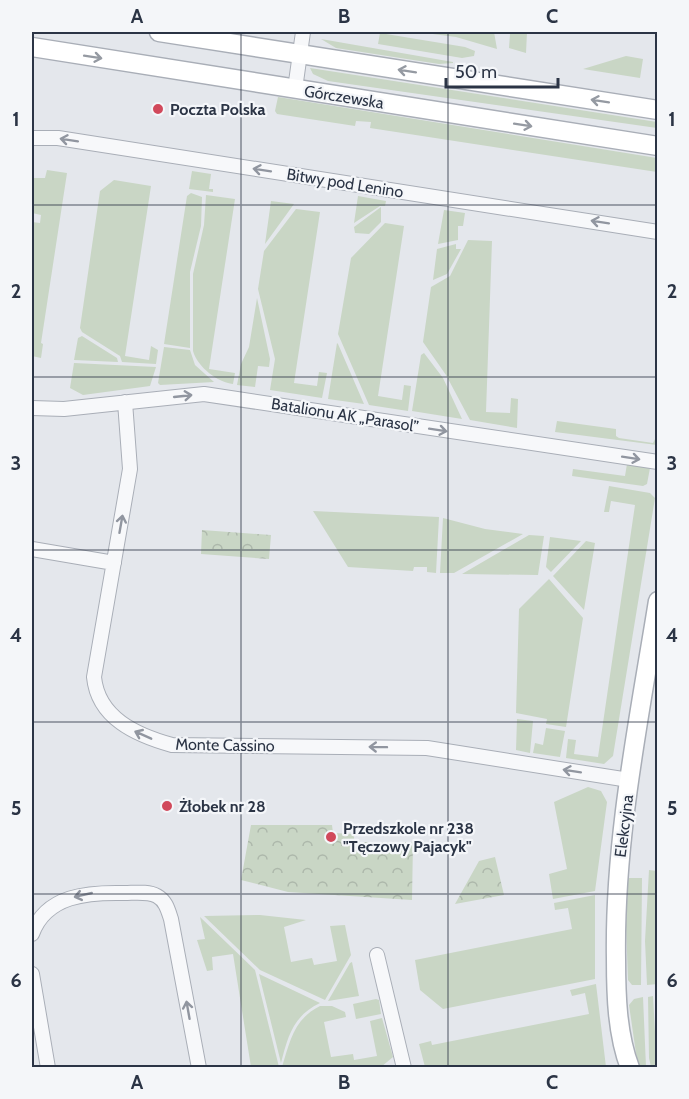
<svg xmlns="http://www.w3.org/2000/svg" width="689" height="1099" font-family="Cabin,sans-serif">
<defs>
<pattern id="forest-crowns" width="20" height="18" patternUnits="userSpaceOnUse" patternTransform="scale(1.5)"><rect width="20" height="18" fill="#c9d6c5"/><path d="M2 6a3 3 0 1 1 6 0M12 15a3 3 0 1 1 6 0" fill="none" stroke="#adb8ab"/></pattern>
</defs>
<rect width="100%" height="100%" fill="#e4e7ec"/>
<!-- grass -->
<path fill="#c9d6c5" d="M417,32H494L497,49L456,37Z
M498,32H527L526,53L509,48L510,34Z
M380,33L465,47L475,51L474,56L462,58L378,44Z
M321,39L453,62V63L439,64L336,48Z
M626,56L643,59L640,78L583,69Z
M310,68L657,122V128L328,81L313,74Z
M278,97L657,158V172L370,128L371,122L356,121L355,126L277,114L275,111Z
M47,170L67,173L41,343L43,344L41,358L32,356V222L40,223L41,215L32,213V178H45Z
M192,171L211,174L209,189H213V192L189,189Z
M114,180L151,186L125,356L149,360L151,346L158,350L156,364L122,362L120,356L82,332L80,328L100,191Z
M191,193L202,197L201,226L190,272V348L164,344L187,196Z
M206,195L235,199L209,369L235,373L233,384C218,382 198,368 193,351V274L204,225Z
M358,196L386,201L385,206H380L354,223Z
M271,201L294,204L265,244Z
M381,207V222L369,234L355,233L354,227Z
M296,209L320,212L294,383L317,386L319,372L327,373L322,398L270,390L275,359L258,289L264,251Z
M444,210L465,213L463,226H458V240L438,244Z
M385,223L404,226L378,396L402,400L404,385L411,386L408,411L369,405L338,334L351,258Z
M468,240L492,241L486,412L510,413L511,398L518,399L517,428L470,420L446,375L423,342L431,287L450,276Z
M456,244V249H461L447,274L433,280L437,249Z
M257,298L270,359L269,367L258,366L255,387L237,385L241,364L249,347Z
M82,336L117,358L118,362L74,360L78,338Z
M337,343L338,344L364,404L328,399Z
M164,347L190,350L195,365L214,382L160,385L158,383Z
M424,353L443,378L462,419L412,411L421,355Z
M74,363L156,367L150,386L83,395L70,388Z
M557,421L616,429V436L619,438L653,443L657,435V445L555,432Z
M627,464L650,468L647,484L643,486L572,476L573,469L625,476Z
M609,486L650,493L655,498L613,756L604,764L566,758L568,739L576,740L574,754L598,757L635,505L611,501L609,512H604Z
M313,511L439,517L436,573L427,572V567H414L413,571L348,567Z
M443,518L485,529L523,534L454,573H440Z
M529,535L544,536L538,575L462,574Z
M550,537L581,541L551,572L546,567Z
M586,541L595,543L584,610L553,576Z
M549,579L583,618L566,727L546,724L547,719L516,713L519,609Z
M517,719L533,721L530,753L516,750Z
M546,728L565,731L560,757L533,753L535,743L543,745Z
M588,787L601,791L607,802L595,891L553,899L549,874L567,869L554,802Z
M649,870L657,871L658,984L647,985L645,941Z
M628,878H642L641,985H632L628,980L626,925Z
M595,895V979L443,1009L420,990L415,960L572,929L568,908L555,910L554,903Z
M260,915L306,920L284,927L291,962L312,958L314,965L337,961L330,926L345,925L351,955L325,1000L260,970L204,916Z
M200,917L255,970L279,1067H251L233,954L212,957L213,970L207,971L197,940L205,939Z
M352,962L359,996L328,1001L350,963Z
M259,974L320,1003C293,1016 288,1036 281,1063Z
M596,984L606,1067H425L419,1044L431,1041L432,1045L589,1014L585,993L572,996L570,990Z
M653,996L657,1067H651L649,1058L648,997Z
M643,997L646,1067H638L629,1005L634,999Z
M376,999L379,1000L381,1014L356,1019L353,1004Z
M320,1006H332L345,1012L346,1017L324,1022L331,1057L353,1054L354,1060L377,1056L370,1021L382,1018L393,1057L381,1067H282C290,1041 294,1019 320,1006Z"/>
<!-- forest -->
<path fill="url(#forest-crowns)" d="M202,530L271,535L269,559L201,554Z
M251,825H332L333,833L354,834V842H413L412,900L288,892L241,880Z
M495,857L504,895L455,904L479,861Z"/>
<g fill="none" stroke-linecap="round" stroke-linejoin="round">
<defs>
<path id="street" d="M295,89L303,32
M32,138H58L658,232
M125,402L130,469L94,677C98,718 136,735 172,745L427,748L629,780
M32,408L64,409L204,394L658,462
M32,549L114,563
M32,934C46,895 88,892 125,893C134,893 148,891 157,896C166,901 168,910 171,919L199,1068
M377,955L404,1068
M32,974L48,1068"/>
<path id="secondary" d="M159,32L658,110
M32,47L658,146
M630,1068C617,1034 616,995 616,959C614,839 639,720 658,601"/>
</defs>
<!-- street casing -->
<use href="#street" stroke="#a9aeb7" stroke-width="16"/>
<!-- secondary casing -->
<use href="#secondary" stroke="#a9aeb7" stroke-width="21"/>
<!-- street -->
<use href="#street" stroke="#f7f8fa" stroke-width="14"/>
<!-- secondary -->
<use href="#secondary" stroke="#fff" stroke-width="18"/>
</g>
<!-- one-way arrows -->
<defs><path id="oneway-shaft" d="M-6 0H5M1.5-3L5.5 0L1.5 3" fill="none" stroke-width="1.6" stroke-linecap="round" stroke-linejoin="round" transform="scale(1.5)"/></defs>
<g stroke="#959aa2">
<use href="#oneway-shaft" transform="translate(93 57) rotate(9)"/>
<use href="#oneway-shaft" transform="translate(407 71) rotate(-171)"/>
<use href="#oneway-shaft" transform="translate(600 101) rotate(-171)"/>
<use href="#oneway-shaft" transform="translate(523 125) rotate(9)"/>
</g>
<g stroke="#9196a0">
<use href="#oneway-shaft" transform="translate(69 140) rotate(-171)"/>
<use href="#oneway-shaft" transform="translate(262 170) rotate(-171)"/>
<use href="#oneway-shaft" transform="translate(600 222) rotate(-171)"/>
<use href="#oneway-shaft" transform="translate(183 396) rotate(-6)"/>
<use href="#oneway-shaft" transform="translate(438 430) rotate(9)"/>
<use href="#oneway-shaft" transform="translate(631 458) rotate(9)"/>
<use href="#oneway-shaft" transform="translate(121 524) rotate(-80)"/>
<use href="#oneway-shaft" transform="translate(143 735) rotate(-156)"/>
<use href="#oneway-shaft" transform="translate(378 747) rotate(-179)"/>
<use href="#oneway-shaft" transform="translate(572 771) rotate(-171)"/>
<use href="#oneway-shaft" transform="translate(83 895) rotate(167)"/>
<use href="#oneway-shaft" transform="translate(188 1010) rotate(-100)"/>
</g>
<!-- grid -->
<path fill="none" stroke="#2b3445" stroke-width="1.5" stroke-opacity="0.55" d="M241,32V1068M448,32V1068M32,205H658M32,377H658M32,550H658M32,722H658M32,894H658"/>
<!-- markers -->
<g fill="#d1495b" stroke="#f4f6f9" stroke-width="2">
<circle cx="158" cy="109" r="6"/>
<circle cx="167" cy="806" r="6"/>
<circle cx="331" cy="837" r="6"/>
</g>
<g text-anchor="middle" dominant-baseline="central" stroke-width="4.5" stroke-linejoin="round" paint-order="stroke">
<!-- street labels -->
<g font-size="16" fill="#2b3445" stroke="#f4f6f9">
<text transform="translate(344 97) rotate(9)">Górczewska</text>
<text transform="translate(345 183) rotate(9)">Bitwy pod Lenino</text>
<text transform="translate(345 415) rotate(9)">Batalionu AK „Parasol”</text>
<text transform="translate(225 745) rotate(1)">Monte Cassino</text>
<text transform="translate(624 826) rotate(-83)">Elekcyjna</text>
</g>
<!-- poi labels -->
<g font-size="16" font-weight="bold" fill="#2b3445" stroke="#f4f6f9" text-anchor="start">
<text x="170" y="109">Poczta Polska</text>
<text x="179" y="806">Żłobek nr 28</text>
<text x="343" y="828">Przedszkole nr 238<tspan x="343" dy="18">"Tęczowy Pajacyk"</tspan></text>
</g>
</g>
<!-- border -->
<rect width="689" height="1099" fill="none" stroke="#f4f6f9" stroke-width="66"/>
<!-- scale -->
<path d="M446 78v9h112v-9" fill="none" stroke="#2b3445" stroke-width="3"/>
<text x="455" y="78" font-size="18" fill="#2b3445" stroke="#f4f6f9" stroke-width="4.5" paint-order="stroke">50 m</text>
<rect x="33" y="33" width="623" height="1033" fill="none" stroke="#2b3445" stroke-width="2"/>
<g font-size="20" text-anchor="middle" font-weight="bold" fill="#2b3445">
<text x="137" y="23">A</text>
<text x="344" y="23">B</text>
<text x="552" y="23">C</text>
<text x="16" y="126">1</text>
<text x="672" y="126">1</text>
<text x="16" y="298">2</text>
<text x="672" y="298">2</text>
<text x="16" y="470">3</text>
<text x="672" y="470">3</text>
<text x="16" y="642">4</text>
<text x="672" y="642">4</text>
<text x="16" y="815">5</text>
<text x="672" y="815">5</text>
<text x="16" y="987">6</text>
<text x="672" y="987">6</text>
<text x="137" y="1089">A</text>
<text x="344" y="1089">B</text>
<text x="552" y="1089">C</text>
</g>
</svg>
